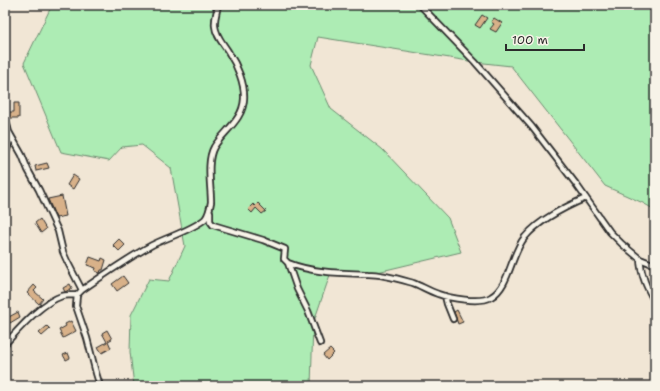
<svg xmlns="http://www.w3.org/2000/svg" width="660" height="391" font-family="'Shantell Sans',sans-serif">
<rect width="100%" height="100%" fill="#f1e6d5"/>
<filter id="ink" filterUnits="userSpaceOnUse"><feTurbulence type="fractalNoise" baseFrequency=".025" numOctaves="2"/><feDisplacementMap in="SourceGraphic" scale="8" xChannelSelector="R" yChannelSelector="G"/><feConvolveMatrix kernelMatrix="1 2 1 2 8 2 1 2 1" color-interpolation-filters="sRGB"/></filter>
<g filter="url(#ink)">
<!-- green -->
<path fill="#adecb4" stroke="#6c8c70" d="M54,5H655V210L643,203L605,186L511,66L475,62L318,37L311,65L331,109L382,149L448,218L461,252L369,274L331,272L313,324L311,386H134L130,352L131,315L149,279L169,281L185,246L171,168L142,145L122,147L109,161L61,152L24,63L51,7Z"/>
<!-- building -->
<path fill="#d8b189" stroke="#2b2b2b" d="M482,15L487,18L480,28L475,25Z
M494,18L502,23L496,32L490,29L494,24L491,22Z
M14,103H19V118H9V112H14Z
M47,163L49,168L36,171L35,166Z
M73,175L79,179L73,189L67,185Z
M62,196L66,216L56,218L48,199Z
M258,203L266,211L262,214L256,208L252,213L248,209L253,204L255,206Z
M40,219L46,229L41,233L35,223Z
M119,239L125,245L119,251L113,245Z
M90,257L101,261L102,258L106,260L103,270H101L100,273L95,271L96,268L87,265Z
M123,276L128,283L117,291L112,284Z
M70,284L72,288L65,292L63,288Z
M34,285L37,288L34,291L43,299L39,304L27,293Z
M457,310L463,322L458,324L454,312Z
M18,312L20,317L10,323L7,318Z
M71,321L76,331L63,338L59,330L66,326L65,324Z
M47,326L50,329L42,336L39,333Z
M107,330L112,339L108,341L111,348L102,353L98,347L107,342L102,333Z
M330,349L334,353L327,360L323,355Z
M68,353L70,358L66,360L63,355Z"/>
<g fill="none" stroke-linecap="round" stroke-linejoin="round">
<defs>
<path id="minor" d="M420,5L475,62L532,127L576,184L610,232L622,244L640,259L655,265
M5,101V117L9,132L22,155L28,170L39,190L58,231L63,252L67,261L82,290
M5,156L11,136
M210,212V221L213,225L263,240L285,249L284,259L288,263L297,289L308,311L320,343
M640,259C641,276 647,288 655,302
M288,263C313,273 341,273 368,274C383,274 399,279 413,283C421,286 429,291 438,294C449,298 480,304 491,297C510,286 511,253 525,237C540,219 565,207 586,198
M445,296L447,304L453,319
M5,344C20,328 41,303 62,296C67,295 72,295 77,295
M100,386L96,373L87,338L76,306L77,295L82,290C105,274 128,258 152,245C168,237 192,230 205,219C209,214 210,208 211,202C211,186 206,161 214,147C224,131 243,120 244,99C245,84 237,65 229,53C224,44 216,37 215,26C214,19 217,12 218,5"/>
</defs>
<!-- minor casing -->
<use href="#minor" stroke="#2b2b2b" stroke-width="8"/>
<!-- minor -->
<use href="#minor" stroke="#f7f3e8" stroke-width="4.5"/>
</g>
</g>
<!-- margin -->
<rect width="660" height="391" fill="none" stroke="#f7f3e8" stroke-width="20"/>
<rect x="10" y="10" width="640" height="371" fill="none" stroke="#2b2b2b" stroke-width="1.5" filter="url(#ink)"/>
<!-- scale -->
<path d="M506 44v6h78v-6" fill="none" stroke="#2b2b2b" stroke-width="2"/>
<text x="512" y="44" font-size="12" fill="#2b2b2b" stroke="#f7f3e8" stroke-width="3" paint-order="stroke">100 m</text>
</svg>
